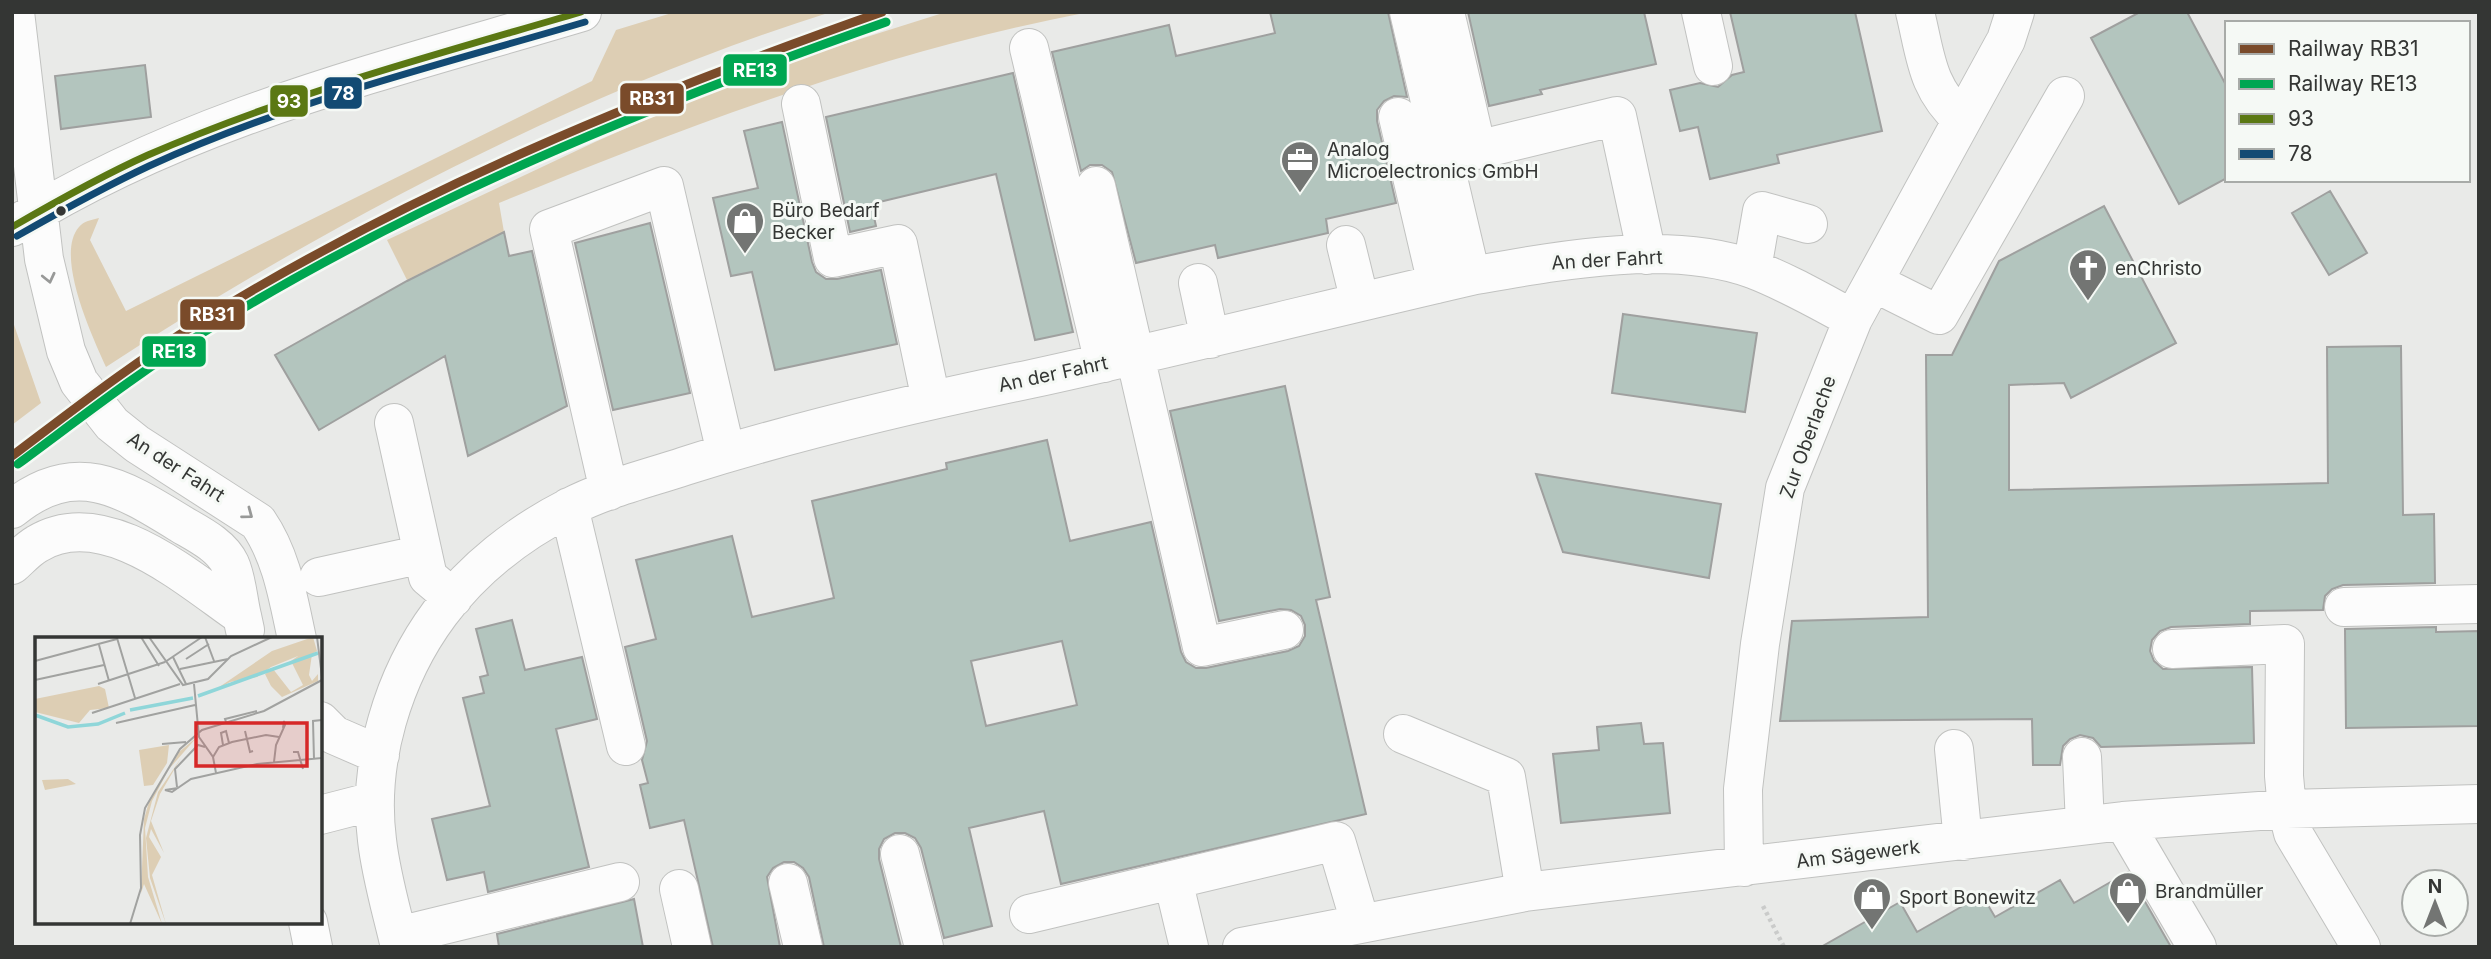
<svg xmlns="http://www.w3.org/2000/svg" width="2491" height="959" font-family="Inter,sans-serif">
<rect width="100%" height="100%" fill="#e9eae8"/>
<!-- green -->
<path fill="#ddceb4" d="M675,12H831C579,91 326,224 106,367C93,338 54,255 79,227C84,221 91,220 99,218L90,240L126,311L592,81L616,30Z
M946,12H1089C885,51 691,124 499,203L504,232L407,280L387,240L595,142L749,74Z
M12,319L41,403L12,425Z"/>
<!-- building -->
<path fill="#b3c5be" stroke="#9fa09f" stroke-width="2" fill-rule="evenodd" d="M1270,12H1388L1407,97L1394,96L1384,101L1377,110V121L1396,203L1326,219L1328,233L1218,258L1215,245L1136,263L1112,172L1102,165H1090L1081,171L1052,52L1169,25L1176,56L1275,33Z
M1468,12H1644L1656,64L1540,90L1542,94L1489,106Z
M1730,12H1855L1882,131L1777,155L1779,163L1710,179L1698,127L1680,131L1670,90L1700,83L1718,87L1732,75L1744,72Z
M2140,12H2187L2227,87V178L2179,204L2091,38Z
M145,65L151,117L61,129L55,76Z
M1013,73L1073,332L1035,340L996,174L871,204L876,226L850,232L826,117Z
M782,122L812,262L816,272L826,279H837L881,270L897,344L775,370L752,272L731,276L713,198L758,188L744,131Z
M2330,191L2367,253L2329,275L2292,213Z
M2104,206L2176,343L2071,398L2064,383L2009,385V490L2328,483L2327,347L2401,346L2403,515L2434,514L2435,583L2343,585L2332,589L2325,596L2323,610L2250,611V624L2171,627L2160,631L2152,640L2150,651L2154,661L2163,669L2252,667L2254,743L2101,747L2093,738L2080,735L2070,739L2063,746L2060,765H2033L2032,719L1780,721L1792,621L1928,617L1926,355H1952L1999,261Z
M650,223L690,393L613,410L575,243Z
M504,232L509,256L532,251L567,406L468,456L445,356L319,430L275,355L407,281Z
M1623,314L1757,333L1745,412L1612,393Z
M1285,386L1330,597L1316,600L1366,814L1061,884L1044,811L969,828L992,926L944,938L921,848L915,838L905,833H895L884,839L879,849V859L901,947H824L809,877L803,868L794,862H784L773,868L767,877L780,947H713L684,820L650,828L640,785L648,783L642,760L647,741L625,647L656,639L636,560L732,536L752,617L834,598L812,501L947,469L946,463L1047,440L1070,541L1151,522L1181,652L1186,662L1196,668H1206L1288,651L1299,646L1305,636V625L1301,616L1291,610L1280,609L1219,621L1170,411ZM1062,641L1077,705L986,726L971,661Z
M1536,474L1721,504L1709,578L1563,552Z
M512,620L525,670L582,657L597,719L556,729L589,867L488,892L484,872L447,880L432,819L490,806L463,698L484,693L480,677L488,675L476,629Z
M2436,627V632L2479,631V726L2346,728L2345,629Z
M1641,723L1644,744L1663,743L1670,813L1561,823L1553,754L1599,750L1597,727Z
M2128,872L2171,947H1821L1900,902L1917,932L1982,895L1995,917L2060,880L2074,903Z
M634,899L643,947H499L497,934Z"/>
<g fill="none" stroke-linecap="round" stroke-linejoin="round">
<defs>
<path id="minor" d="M15,12L44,259L66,351L79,382L112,424L137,444L258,522C282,557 288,598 297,639
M1409,12L1471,276
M1445,12L1477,150L1617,116L1647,255
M1701,12L1713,66
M1915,12C1926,57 1926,87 1962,120
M1029,48L1104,363
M801,104L833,258L898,244L931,400
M1398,117L1437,284
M1096,186L1202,647L1284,630
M12,227C185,118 388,70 582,12
M1346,245L1360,302
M1752,269L1762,211L1808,224
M1198,283L1210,339
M1875,283L1939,315L2065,96
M394,423L428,577L453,598
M609,491L549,229L664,186L726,453
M569,507L626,746
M12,509C75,458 121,487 181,524C198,534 221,545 230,564C237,579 238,600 242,616
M12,565C20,558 28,549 37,544C104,503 188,579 242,616L245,630
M319,577L423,554
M2344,607L2479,604
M2172,649L2285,644L2284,776L2287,809L2293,833L2361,947
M320,721L334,735L380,755
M1403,734L1506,777L1525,892
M1954,749L1963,841
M2082,757L2085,825
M320,815L374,801
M2123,821L2197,947
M900,854L924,947
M1744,867L1743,789L1760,644L1785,488L1853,319L2006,40L2015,12
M1173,880L1189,947
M788,883L803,947
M679,889L692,947
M1029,914L1336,841L1360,922
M308,922L313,947
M398,936L620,882
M400,947C392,912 381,876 377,840C367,762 393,676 440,613C473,569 519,533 568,508C604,489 646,479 685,466C799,430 914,403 1031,379C1178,347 1324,310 1471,276C1556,261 1669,239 1752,269C1787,282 1821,302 1853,319
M1242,947L1525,892L2123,821L2287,809L2479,804"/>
</defs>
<!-- minor casing -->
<use href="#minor" stroke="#c1c2c0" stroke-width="40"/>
<!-- path -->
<path stroke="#cacbca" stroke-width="4.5" stroke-dasharray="3.5 3.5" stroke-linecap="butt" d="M1763,906L1784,947"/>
<!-- minor -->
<use href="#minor" stroke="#fcfcfc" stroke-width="38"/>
<defs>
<path id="bus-1" d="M12,227C57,201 101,176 148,155C288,94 435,55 581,12"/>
<path id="bus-2" d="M17,236C61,211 104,187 149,166C288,102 439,65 585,22"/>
</defs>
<!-- bus-1 casing -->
<use href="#bus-1" stroke="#f5f9f5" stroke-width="12"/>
<!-- bus-2 casing -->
<use href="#bus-2" stroke="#f5f9f5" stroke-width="12"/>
<!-- bus-1 -->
<use href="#bus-1" stroke="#5b7813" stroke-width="7"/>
<!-- bus-2 -->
<use href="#bus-2" stroke="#124a73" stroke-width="7"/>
<defs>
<path id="rail-1" d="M12,456C73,410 133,363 198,323C411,191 646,95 882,12"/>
<path id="rail-2" d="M18,464C79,419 139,372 204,332C416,200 651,105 886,22"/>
</defs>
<!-- rail-1 casing -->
<use href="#rail-1" stroke="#f5f9f5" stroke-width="14"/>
<!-- rail-2 casing -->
<use href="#rail-2" stroke="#f5f9f5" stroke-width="14"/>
<!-- rail-1 -->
<use href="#rail-1" stroke="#7a4b2a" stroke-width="9"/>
<!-- rail-2 -->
<use href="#rail-2" stroke="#00a651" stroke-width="9"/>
</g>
<!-- one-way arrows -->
<defs><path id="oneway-chevron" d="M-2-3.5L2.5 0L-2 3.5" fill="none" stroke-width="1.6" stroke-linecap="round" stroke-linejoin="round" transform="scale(1.75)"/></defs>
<g stroke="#989998">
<use href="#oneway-chevron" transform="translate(49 278) rotate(77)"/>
<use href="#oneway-chevron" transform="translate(248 514) rotate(37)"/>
</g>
<!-- icons -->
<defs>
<symbol id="office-pin" viewBox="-11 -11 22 30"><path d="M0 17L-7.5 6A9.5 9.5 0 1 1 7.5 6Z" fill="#737573" stroke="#f5f9f5"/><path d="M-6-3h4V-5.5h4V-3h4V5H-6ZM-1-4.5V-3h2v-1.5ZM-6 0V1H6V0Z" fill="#fff"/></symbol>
<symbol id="shop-pin" viewBox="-11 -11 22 30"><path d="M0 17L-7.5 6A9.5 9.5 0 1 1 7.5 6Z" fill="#737573" stroke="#f5f9f5"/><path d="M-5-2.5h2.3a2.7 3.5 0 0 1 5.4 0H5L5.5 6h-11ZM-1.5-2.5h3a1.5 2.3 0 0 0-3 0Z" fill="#fff"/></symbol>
<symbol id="church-pin" viewBox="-11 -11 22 30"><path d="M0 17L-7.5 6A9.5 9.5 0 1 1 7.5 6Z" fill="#737573" stroke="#f5f9f5"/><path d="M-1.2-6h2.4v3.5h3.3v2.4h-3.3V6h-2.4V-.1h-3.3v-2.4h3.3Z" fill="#fff"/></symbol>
</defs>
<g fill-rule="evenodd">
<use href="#office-pin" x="1278" y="138" width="44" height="60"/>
<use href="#shop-pin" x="723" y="199" width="44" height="60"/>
<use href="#church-pin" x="2066" y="246" width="44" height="60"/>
<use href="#shop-pin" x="2106" y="869" width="44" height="60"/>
<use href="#shop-pin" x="1850" y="875" width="44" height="60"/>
</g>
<!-- markers -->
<circle fill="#343634" stroke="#f5f9f5" stroke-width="2.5" cx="61" cy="211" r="6"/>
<g text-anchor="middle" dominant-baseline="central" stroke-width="6" stroke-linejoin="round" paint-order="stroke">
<!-- poi labels -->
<g font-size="19" fill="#343634" stroke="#f5f9f5" text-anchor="start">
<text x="1327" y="149">Analog<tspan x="1327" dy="22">Microelectronics GmbH</tspan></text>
<text x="772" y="210">Büro Bedarf<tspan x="772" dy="22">Becker</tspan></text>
<text x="2115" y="268">enChristo</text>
<text x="2155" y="891">Brandmüller</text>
<text x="1899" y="897">Sport Bonewitz</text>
</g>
<!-- street labels -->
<g font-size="19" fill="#343634" stroke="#f5f9f5">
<text transform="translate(1607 260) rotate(-3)">An der Fahrt</text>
<text transform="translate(1053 374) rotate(-12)">An der Fahrt</text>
<text transform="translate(1808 437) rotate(-70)">Zur Oberlache</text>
<text transform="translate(176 467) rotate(33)">An der Fahrt</text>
<text transform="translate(1858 854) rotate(-7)">Am Sägewerk</text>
</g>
</g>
<!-- overview -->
<g transform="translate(35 637)">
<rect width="287" height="287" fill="#e9eae8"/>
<path d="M278,0L282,14L277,17L274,38L277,44L283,37V44L247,60L236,49L230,37L238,32L256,55L268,48L256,24L263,19L236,30L222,40L195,45L174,57L237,14ZM64,49L70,52L74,71L55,73L44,86L0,75V62ZM162,100L134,132L117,164L110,191L113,240L127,287L109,247L106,256L109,182L114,165L144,115ZM134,108L132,126L118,148L109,149L104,113ZM146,121L125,157L116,184L129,216L116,192L114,200L126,220L117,238L131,287L115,241L111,201L123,155ZM33,142L41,147L10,153L7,143Z" fill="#ddceb4"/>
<path fill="none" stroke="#8fd6d9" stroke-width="3.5" d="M163,59L283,16M95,73L158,61M0,78L33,90L63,87L90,76"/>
<path fill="none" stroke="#a1a2a0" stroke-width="2" d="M106,0L124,29M114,0L148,48L173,42L196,19L237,0M170,0L179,24M282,0L287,40M82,1L100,61M64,8L74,44M138,20L151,47M151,22L174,7M0,24L82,2M130,25L167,0M145,32L193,22M0,43L69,28M63,47L130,25M159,47L164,100L178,120L181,136M57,76L145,47M191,85L190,82L222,74M81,86L160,68M210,94L215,115L218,114M127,107L151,105M188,108L186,96L191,94L194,106M258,115H263L268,132M178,120L184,110L197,105L231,98L244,100M279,122L278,84L287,83M239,125L241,108L250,88L249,84L248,91M142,150L140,132L163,108L170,110M143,151L130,153L137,155L156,142L222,127L287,121M95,287L106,251L105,198L110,171L145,112L167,93L229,74L287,43"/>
<path fill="#d62828" fill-opacity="0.15" stroke="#d62828" stroke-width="3.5" d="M161,86H272V129H161Z"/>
<rect width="287" height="287" fill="none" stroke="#343634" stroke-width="3.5"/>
</g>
<g stroke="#f5f9f5" stroke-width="2.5">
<rect x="722" y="53" width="66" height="34" rx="7" fill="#00a651"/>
<rect x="323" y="76" width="40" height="34" rx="7" fill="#124a73"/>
<rect x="619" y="82" width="66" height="33" rx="7" fill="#7a4b2a"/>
<rect x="269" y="84" width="40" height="34" rx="7" fill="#5b7813"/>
<rect x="179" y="298" width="67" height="33" rx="7" fill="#7a4b2a"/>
<rect x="141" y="335" width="66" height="33" rx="7" fill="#00a651"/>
</g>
<g font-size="19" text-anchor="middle" font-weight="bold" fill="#fff">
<text x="755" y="77">RE13</text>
<text x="343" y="100">78</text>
<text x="652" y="105">RB31</text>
<text x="289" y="108">93</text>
<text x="212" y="321">RB31</text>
<text x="174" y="358">RE13</text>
</g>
<!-- border -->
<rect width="2491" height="959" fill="none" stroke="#343634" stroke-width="28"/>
<!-- legend -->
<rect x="2225" y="21" width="245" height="161" fill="#f5f9f5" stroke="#a8aba8" stroke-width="2"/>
<rect x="2239" y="44" width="35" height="10" fill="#7a4b2a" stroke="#a8aba8" stroke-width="2"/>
<text x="2288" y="56" font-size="21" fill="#343634">Railway RB31</text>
<rect x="2239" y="79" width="35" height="10" fill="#00a651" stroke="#a8aba8" stroke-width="2"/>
<text x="2288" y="91" font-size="21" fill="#343634">Railway RE13</text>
<rect x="2239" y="114" width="35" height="10" fill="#5b7813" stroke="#a8aba8" stroke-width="2"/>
<text x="2288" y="126" font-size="21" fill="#343634">93</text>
<rect x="2239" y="149" width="35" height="10" fill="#124a73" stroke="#a8aba8" stroke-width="2"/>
<text x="2288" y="161" font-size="21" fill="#343634">78</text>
<!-- north arrow -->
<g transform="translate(2435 903)"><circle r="33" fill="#f5f9f5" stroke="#a8aba8" stroke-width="2"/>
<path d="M0-5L12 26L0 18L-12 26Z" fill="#737573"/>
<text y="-10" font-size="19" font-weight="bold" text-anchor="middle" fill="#343634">N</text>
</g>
</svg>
